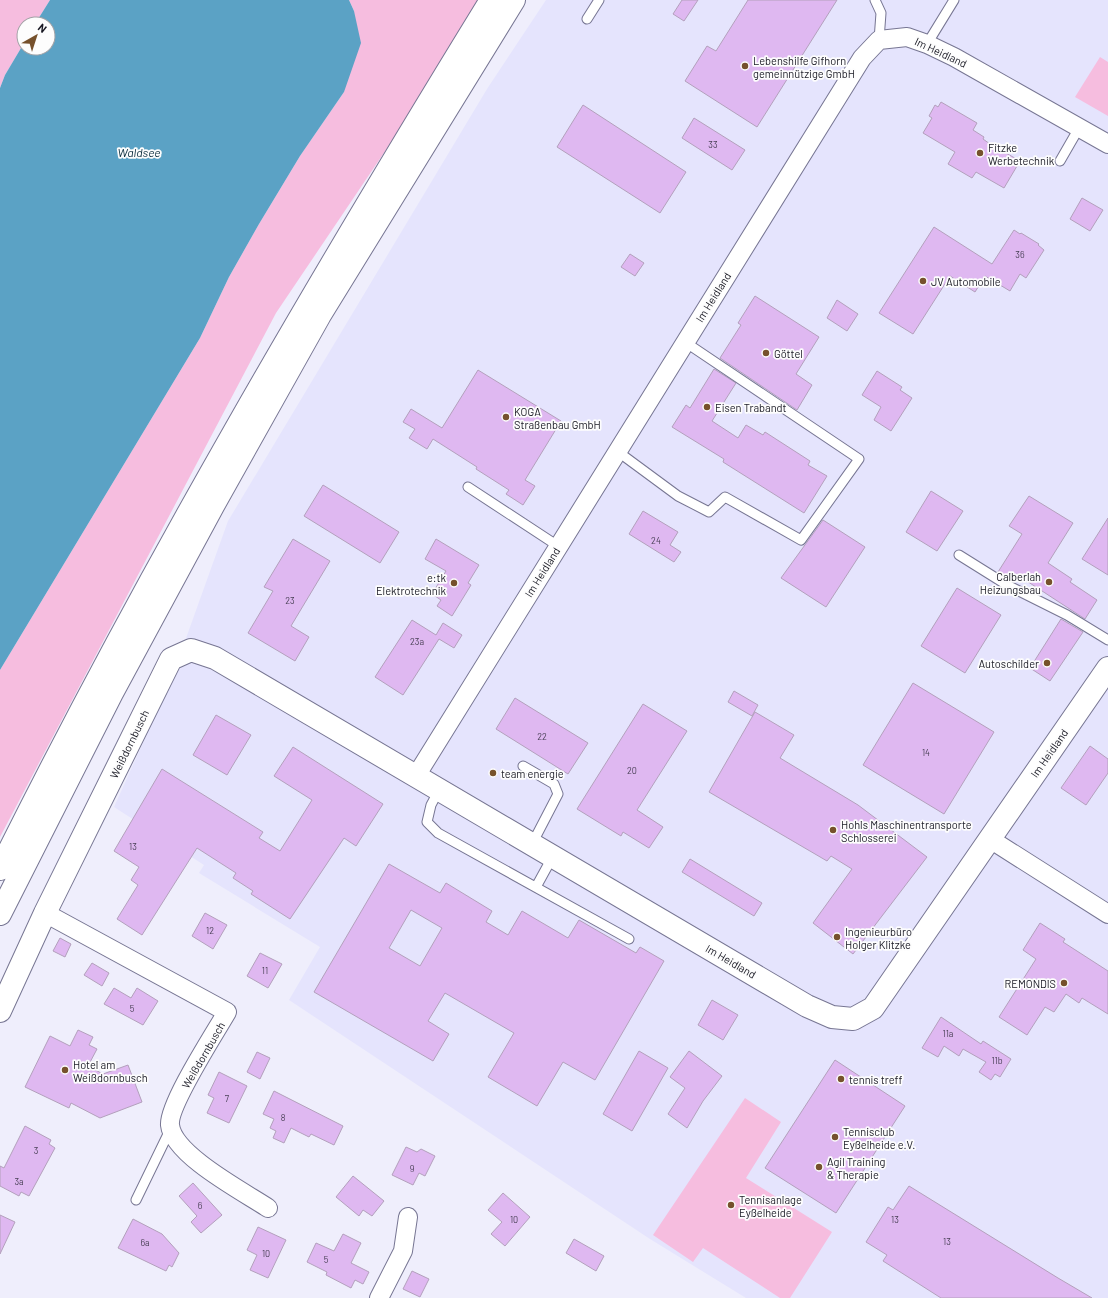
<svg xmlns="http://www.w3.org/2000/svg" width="1108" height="1298" font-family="Barlow,sans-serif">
<rect width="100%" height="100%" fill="#efeefc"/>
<!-- built -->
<path fill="#e5e4fd" d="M546,0H1108V1298H746L650,1239L289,1000L320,947L199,873L204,865L114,807L170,683L228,521L487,89Z"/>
<!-- green -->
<path fill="#f6bddf" d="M0,0H50L35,24H24V43L5,75L0,88Z
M349,0H487L276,313L0,837V670L200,338L229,277L259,224L300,156L344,92L354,11Z
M1100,57L1108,62V116L1075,97Z
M745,1098L781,1122L746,1178L832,1232L790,1298H780L703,1248L693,1262L653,1235Z"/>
<!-- water -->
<path fill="#5ba2c5" d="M50,0H349L354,11L361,43L344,92L300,156L259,224L229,277L200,338L0,670V88L5,75L24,43V48H48V24H35Z"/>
<!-- building -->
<path fill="#dfb8f1" stroke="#b3a0bc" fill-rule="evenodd" d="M682,0H698L684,21L673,14Z
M748,0H837L757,127L685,81L707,46L716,51Z
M941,102L977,123L973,130L984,137L983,139L990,144L1020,161L1004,188L976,172L972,178L948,164L955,152L923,133L932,118L929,116L935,105L938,107Z
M583,105L686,172L660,213L557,147Z
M694,118L745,150L732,170L682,138Z
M1082,198L1103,210L1090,231L1070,219Z
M934,227L992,264L1014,230L1020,234L1021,233L1039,244L1038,245L1044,250L1026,278L1020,274L1010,291L985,276L975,292L950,276L913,334L879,313Z
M630,254L644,263L635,276L621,267Z
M755,296L819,337L796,374L812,385L797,410L720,358L741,325L738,323Z
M837,300L858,314L847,331L827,318Z
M714,369L736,383L712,421L738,438L746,425L763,435L765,432L810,461L808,465L827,476L804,513L723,462L724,459L672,427L686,405L690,408Z
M478,370L561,421L525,480L535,486L523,505L506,494L509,490L476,469L477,467L433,439L427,449L409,438L415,429L403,422L411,409L442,428Z
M877,371L902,387L900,390L912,398L891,431L874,420L881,407L862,395Z
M323,485L399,532L380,563L304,516Z
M931,491L963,511L937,551L906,532Z
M1029,496L1073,523L1048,563L1072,579L1070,582L1097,600L1085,619L1016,574L1012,581L998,572L1022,534L1009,526Z
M643,511L678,532L670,545L681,552L674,562L629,534Z
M1108,518V575L1082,559Z
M823,520L865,547L826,607L781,578Z
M293,539L330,561L291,626L309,637L295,661L248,633L273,591L264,587Z
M436,539L479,565L468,583L471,585L452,616L437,606L441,600L432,594L446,571L425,559Z
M957,588L1001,615L965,673L921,646Z
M1061,619L1083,632L1050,681L1030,668Z
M412,620L436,635L443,623L462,635L454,648L439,639L403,695L375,677Z
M913,683L994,732L944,814L863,765Z
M734,691L758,705L752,716L728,702Z
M515,698L588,743L568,774L496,729Z
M643,704L687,731L637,810L663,827L649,848L623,832L621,836L577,809Z
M755,712L794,735L780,758L858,805L927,857L853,954L813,923L852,869L831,856L827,861L709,792Z
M216,715L251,735L227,775L193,755Z
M1090,746L1108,759V773L1086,805L1061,788Z
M293,747L383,804L356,846L344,838L290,919L251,894L253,891L233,878L236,873L197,848L142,935L117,919L138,885L131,880L139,867L114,851L162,769L263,832L259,838L280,851L312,800L274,776Z
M690,859L762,903L754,916L682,872Z
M389,864L440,893L446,883L492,911L486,922L508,935L522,911L568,938L579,920L636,953L640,947L664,961L595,1080L563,1062L537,1106L488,1077L514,1033L445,993L428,1021L449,1034L433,1061L314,992ZM411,910L442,928L420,966L389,948Z
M205,913L227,925L213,949L192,936Z
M1040,923L1065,939L1063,942L1108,971V1014L1082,998L1079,1003L1066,994L1054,1012L1045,1007L1027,1035L999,1017L1036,959L1023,950Z
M60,938L71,944L65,957L53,951Z
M260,953L282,964L268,988L247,976Z
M92,963L109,973L102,986L84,975Z
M114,988L131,998L137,988L158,1001L143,1025L104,1004Z
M712,1000L738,1015L723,1040L698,1025Z
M941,1017L981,1044L983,1041L1011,1059L1000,1077L995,1074L991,1080L979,1072L986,1062L963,1049L959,1056L944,1046L938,1057L922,1048Z
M78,1030L93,1037L89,1045L97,1049L88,1066L103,1074L128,1065L142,1102L100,1118L71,1103L69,1108L25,1087L50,1036L70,1046Z
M639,1051L668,1068L632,1131L603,1114Z
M689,1051L722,1076L703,1101L687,1128L668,1114L685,1088L670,1077Z
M257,1052L270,1058L260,1079L247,1072Z
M835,1060L905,1106L836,1213L765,1168Z
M219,1072L247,1086L229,1123L207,1113L214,1098L208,1095Z
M274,1091L343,1126L334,1145L311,1134L309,1137L291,1128L284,1143L273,1138L276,1131L270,1128L274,1119L263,1114Z
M25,1126L51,1140L49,1144L55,1148L29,1196L21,1192L19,1196L0,1186V1166L4,1168Z
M406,1147L417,1152L421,1149L435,1156L425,1176L419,1173L413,1185L392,1175Z
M353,1176L384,1201L372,1216L363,1210L359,1216L336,1197Z
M193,1183L222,1215L201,1233L191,1222L197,1216L179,1196Z
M909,1186L1058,1278L1092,1298H941L883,1261L887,1255L866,1242L888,1207L893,1210Z
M503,1193L530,1217L505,1246L491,1234L502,1222L488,1210Z
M0,1215L15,1222L0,1254Z
M133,1219L162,1234L179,1253L172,1267L169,1265L166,1271L118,1248Z
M258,1227L286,1240L268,1278L250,1270L257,1255L247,1250Z
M343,1234L361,1243L351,1263L369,1272L363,1284L355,1280L351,1288L326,1275L327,1272L307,1262L316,1243L334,1251Z
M574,1239L604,1256L596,1271L566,1253Z
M412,1271L429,1279L420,1297L403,1289Z"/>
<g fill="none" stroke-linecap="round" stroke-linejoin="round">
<defs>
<path id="service" d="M875,0L881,13L879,40
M587,19L599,0
M927,44L954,0
M1060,161L1079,128
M617,451L678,496L709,512L725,497L801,540L859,459L685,342
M468,487L558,546
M959,555L1007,585L1067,615L1108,640
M523,766L554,784L558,794L532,844
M439,790L431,805L427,822L438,833L629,939
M536,887L553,856
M136,1200L170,1130"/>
<path id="minor" d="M416,776L862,58L879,40L907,37L927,44L954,57L1108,144
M990,839L1108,914
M45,913L227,1012C215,1033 168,1105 170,1125C173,1155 244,1192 268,1208
M379,1298L403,1251L408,1217"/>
<path id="tertiary" d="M0,1011L45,913L171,659L191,650L215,658L807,1006L832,1017L853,1019L873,1008L1108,668"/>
<path id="trunk" d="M0,869C148,571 317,283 491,0
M0,914L112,693L213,506L320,315L514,0"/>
</defs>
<!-- service casing -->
<use href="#service" stroke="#777693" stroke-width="11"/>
<!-- minor casing -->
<use href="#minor" stroke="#777693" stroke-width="20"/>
<!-- tertiary casing -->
<use href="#tertiary" stroke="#777693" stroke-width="24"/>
<!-- trunk casing -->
<use href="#trunk" stroke="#777693" stroke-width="24"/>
<!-- service -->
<use href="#service" stroke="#fff" stroke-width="9"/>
<!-- minor -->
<use href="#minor" stroke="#fff" stroke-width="18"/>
<!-- tertiary -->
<use href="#tertiary" stroke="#fff" stroke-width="22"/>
<!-- trunk -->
<use href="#trunk" stroke="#fff" stroke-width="22"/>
</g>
<!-- markers -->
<g fill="#76512c" stroke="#fdfdfd" stroke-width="1.5">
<circle cx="745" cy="66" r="4"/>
<circle cx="980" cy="153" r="4"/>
<circle cx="923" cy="281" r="4"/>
<circle cx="766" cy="353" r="4"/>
<circle cx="707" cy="407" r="4"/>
<circle cx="506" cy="417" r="4"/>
<circle cx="1049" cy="582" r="4"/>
<circle cx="454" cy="583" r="4"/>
<circle cx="1047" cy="663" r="4"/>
<circle cx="493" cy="773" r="4"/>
<circle cx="833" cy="830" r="4"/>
<circle cx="837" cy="937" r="4"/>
<circle cx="1064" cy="983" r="4"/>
<circle cx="65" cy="1070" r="4"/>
<circle cx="841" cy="1079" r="4"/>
<circle cx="835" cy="1137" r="4"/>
<circle cx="819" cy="1167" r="4"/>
<circle cx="731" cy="1205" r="4"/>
</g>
<g text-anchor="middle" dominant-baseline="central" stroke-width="3.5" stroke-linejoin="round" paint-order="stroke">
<!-- number labels -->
<g font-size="9" fill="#4a4157">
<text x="713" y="144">33</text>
<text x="1020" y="254">36</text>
<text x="656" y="540">24</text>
<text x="290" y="600">23</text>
<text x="417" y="641">23a</text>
<text x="542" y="736">22</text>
<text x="926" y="752">14</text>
<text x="632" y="770">20</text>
<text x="133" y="846">13</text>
<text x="210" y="930">12</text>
<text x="265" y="970">11</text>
<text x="132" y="1008">5</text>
<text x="948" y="1033">11a</text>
<text x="997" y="1060">11b</text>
<text x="227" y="1098">7</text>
<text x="283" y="1117">8</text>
<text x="36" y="1150">3</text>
<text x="412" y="1168">9</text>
<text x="19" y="1181">3a</text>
<text x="200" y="1205">6</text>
<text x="514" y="1219">10</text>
<text x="895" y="1219">13</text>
<text x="947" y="1241">13</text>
<text x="145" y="1242">6a</text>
<text x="266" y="1253">10</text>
<text x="326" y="1259">5</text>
</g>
<!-- street labels -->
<g font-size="11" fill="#191924" stroke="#fdfdfd">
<text transform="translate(941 52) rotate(25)">Im Heidland</text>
<text transform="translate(713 297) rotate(-58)">Im Heidland</text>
<text transform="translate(542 572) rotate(-58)">Im Heidland</text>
<text transform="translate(129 744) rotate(-64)">Weißdornbusch</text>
<text transform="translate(1049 753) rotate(-55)">Im Heidland</text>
<text transform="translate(731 961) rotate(30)">Im Heidland</text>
<text transform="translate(203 1055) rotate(-60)">Weißdornbusch</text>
</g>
<!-- poi labels -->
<g font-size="11" fill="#191924" stroke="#fdfdfd" text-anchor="start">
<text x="753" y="60">Lebenshilfe Gifhorn<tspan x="753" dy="13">gemeinnützige GmbH</tspan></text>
<text x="988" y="147">Fitzke<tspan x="988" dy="13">Werbetechnik</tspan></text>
<text x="931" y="281">JV Automobile</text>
<text x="774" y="353">Göttel</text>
<text x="715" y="407">Eisen Trabandt</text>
<text x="514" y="411">KOGA<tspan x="514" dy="13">Straßenbau GmbH</tspan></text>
<text x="1041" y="576" text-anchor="end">Calberlah<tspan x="1041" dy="13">Heizungsbau</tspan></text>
<text x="446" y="577" text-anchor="end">e:tk<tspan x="446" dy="13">Elektrotechnik</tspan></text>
<text x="1039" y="663" text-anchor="end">Autoschilder</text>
<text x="501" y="773">team energie</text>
<text x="841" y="824">Hohls Maschinentransporte<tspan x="841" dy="13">Schlosserei</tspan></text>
<text x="845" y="931">Ingenieurbüro<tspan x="845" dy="13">Holger Klitzke</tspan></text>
<text x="1056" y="983" text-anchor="end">REMONDIS</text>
<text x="73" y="1064">Hotel am<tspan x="73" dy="13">Weißdornbusch</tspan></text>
<text x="849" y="1079">tennis treff</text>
<text x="843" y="1131">Tennisclub<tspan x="843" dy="13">Eyßelheide e.V.</tspan></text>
<text x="827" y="1161">Agil Training<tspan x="827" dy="13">&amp; Therapie</tspan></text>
<text x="739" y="1199">Tennisanlage<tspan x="739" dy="13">Eyßelheide</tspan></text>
</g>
<!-- water labels -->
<g font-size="12" font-style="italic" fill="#103141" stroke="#fdfdfd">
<text x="139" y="152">Waldsee</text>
</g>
</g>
<!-- north arrow -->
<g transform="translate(36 36) rotate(39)"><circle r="19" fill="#fdfdfd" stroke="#a2a2a6"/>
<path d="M0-3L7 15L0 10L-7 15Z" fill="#76512c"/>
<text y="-6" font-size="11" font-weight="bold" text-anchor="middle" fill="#191924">N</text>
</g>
</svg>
